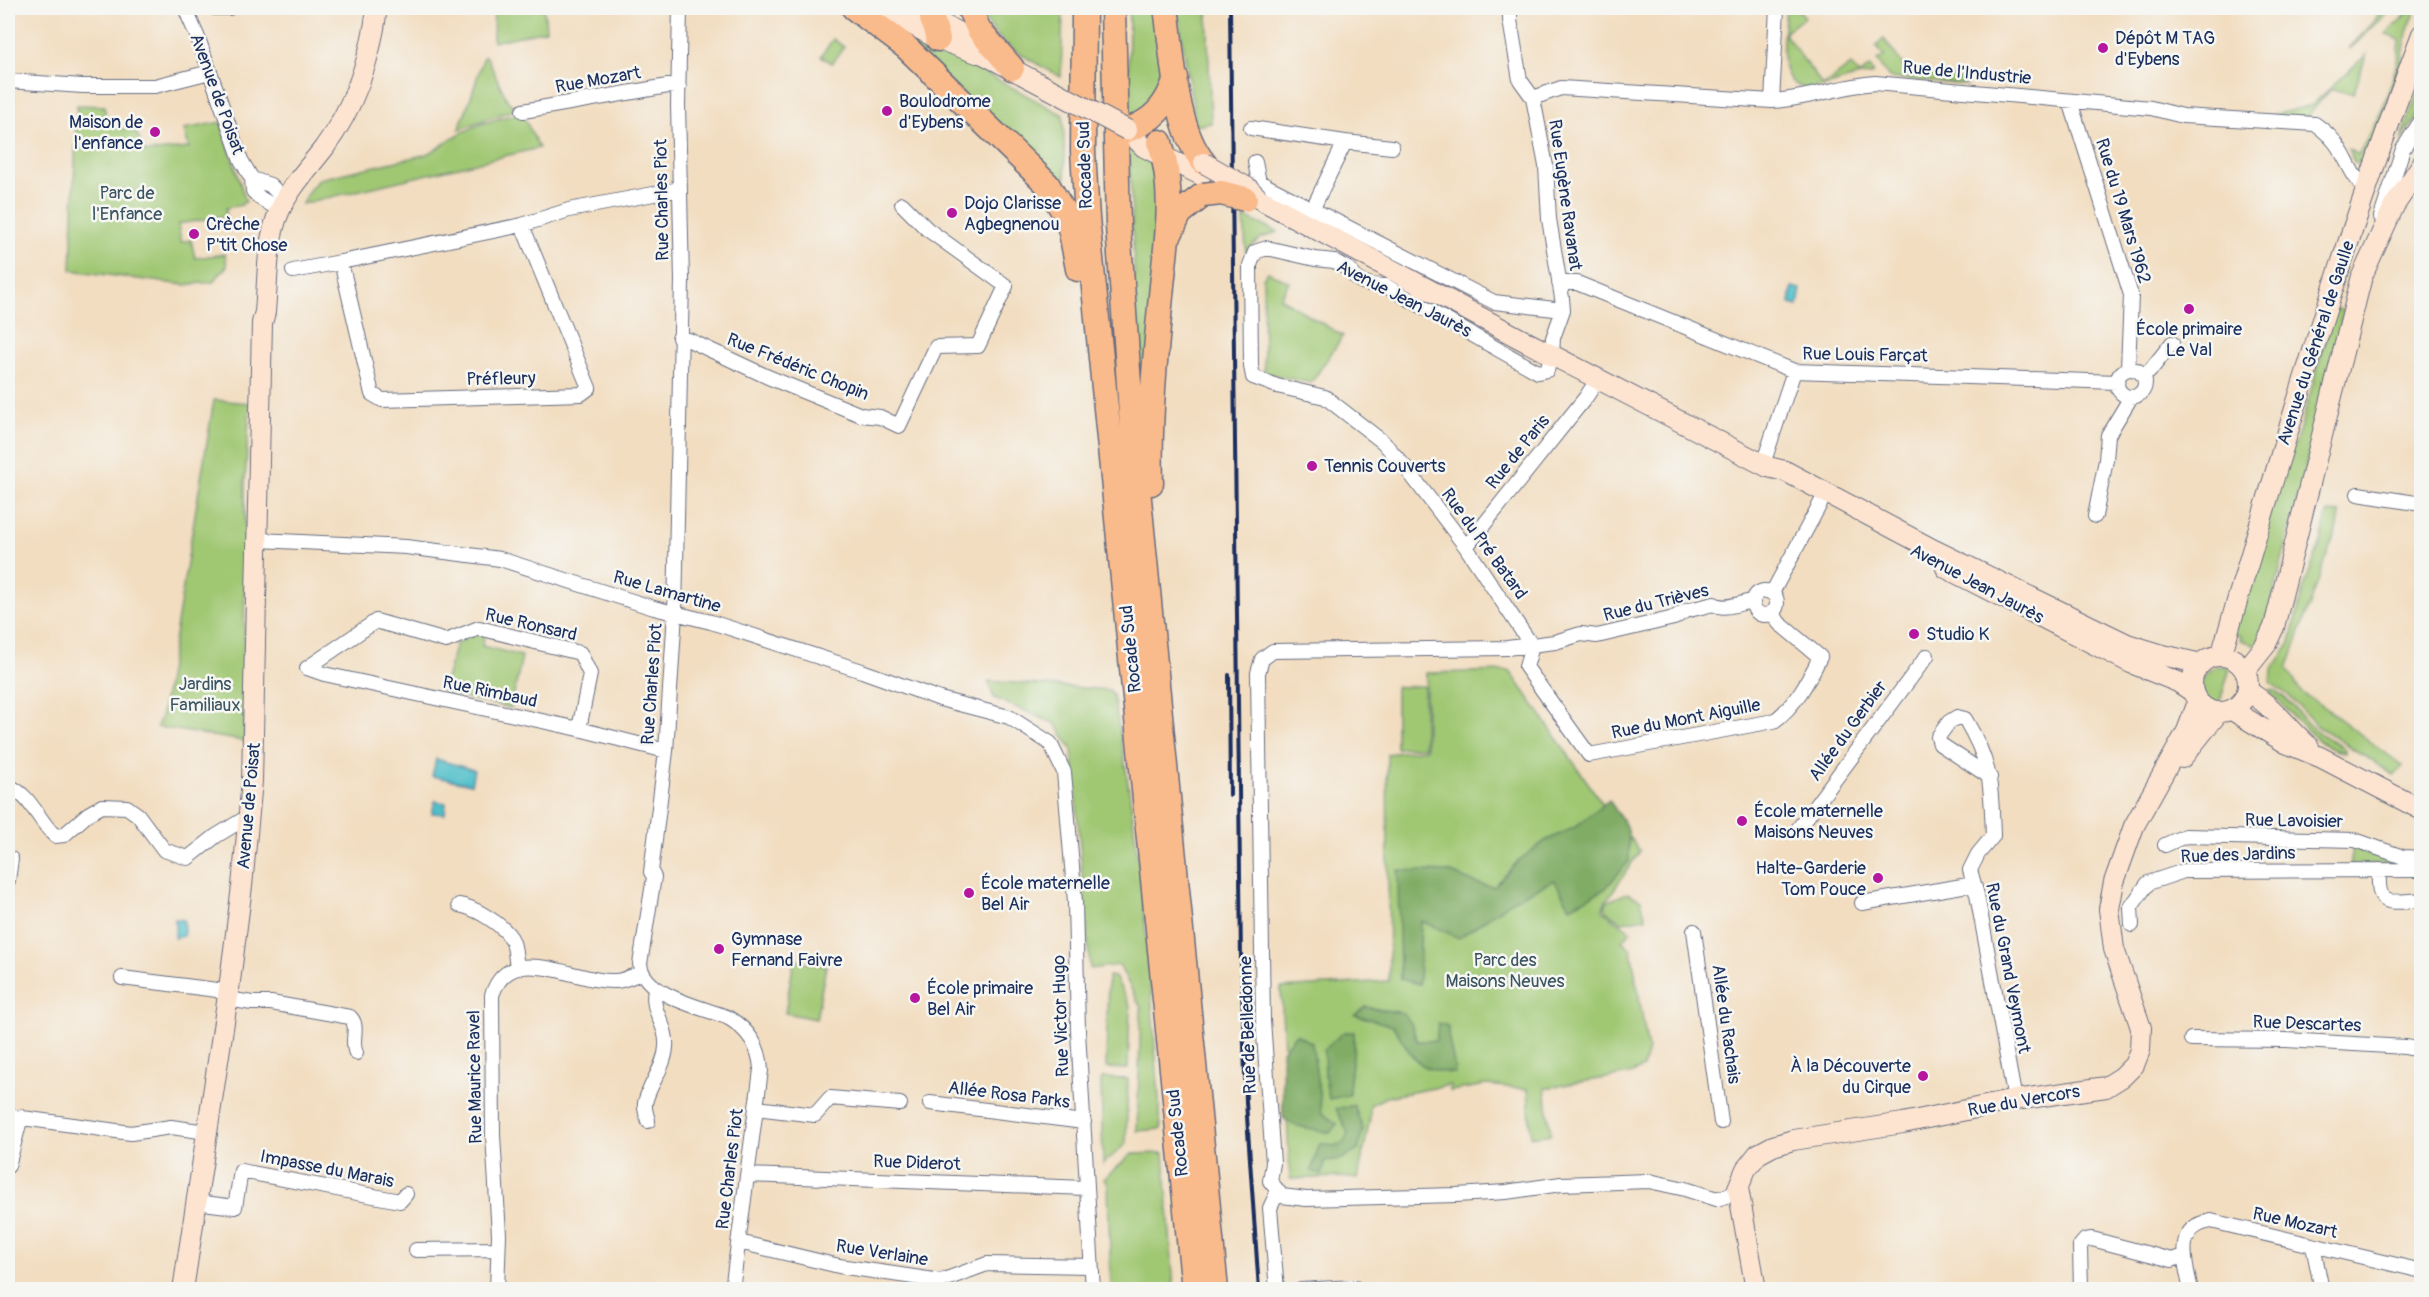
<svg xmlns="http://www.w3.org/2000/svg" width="2429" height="1297" font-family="Pangolin,sans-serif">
<rect width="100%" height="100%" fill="#f6f6f2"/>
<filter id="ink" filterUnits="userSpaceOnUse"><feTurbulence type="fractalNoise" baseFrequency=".0167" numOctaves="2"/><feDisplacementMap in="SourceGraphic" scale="12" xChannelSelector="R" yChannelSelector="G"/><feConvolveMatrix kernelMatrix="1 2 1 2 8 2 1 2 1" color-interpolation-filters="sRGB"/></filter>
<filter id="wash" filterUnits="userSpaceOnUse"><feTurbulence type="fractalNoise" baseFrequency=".008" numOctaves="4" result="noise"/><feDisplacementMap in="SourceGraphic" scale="24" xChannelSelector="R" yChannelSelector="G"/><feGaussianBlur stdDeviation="1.35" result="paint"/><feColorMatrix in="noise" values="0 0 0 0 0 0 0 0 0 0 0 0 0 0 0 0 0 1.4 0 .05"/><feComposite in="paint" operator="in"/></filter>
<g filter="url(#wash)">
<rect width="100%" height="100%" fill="#f2ddc0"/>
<!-- green -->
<path fill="#a0c873" stroke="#5e7c68" stroke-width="1.5" d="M494,8H544L546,30L493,42Z
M980,8H1063L1061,77C1029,59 993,44 980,8Z
M1129,8H1160L1167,79L1140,118L1128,113Z
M1177,8H1207L1211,123L1196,126Z
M1786,8H1797L1805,17L1784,33L1823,86L1851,65L1859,75L1870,67L1873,72L1871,75C1855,75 1841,82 1826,86C1771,101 1783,41 1786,8Z
M2383,8H2393L2350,49L2349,48L2373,23Z
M2413,8H2417L2407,32L2402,60L2378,130L2362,162L2357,164L2354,162L2348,149L2358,155C2379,120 2397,81 2400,40L2386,34Z
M882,17L1063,115L1066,193Z
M833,39L844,47L832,63L821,56Z
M1884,39L1906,69L1925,75L1956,77L1967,85L1889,78L1877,61L1884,56L1876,46Z
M2366,55L2354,93L2330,90L2304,120L2265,117L2312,105Z
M484,56L487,57L507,100L516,109L459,129L472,94Z
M2421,81V111L2401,141Z
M77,105L105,106V123L136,132L145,152L189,148L184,129L221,122L246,202L242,203V205L226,208V216L178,224L181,242L191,240L195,258L225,254L227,266L213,282L184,285L71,270Z
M522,113L539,148L302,204L310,189L319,179L424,155C440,149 442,144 456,136C475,124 500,118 522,113Z
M1129,149C1158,165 1155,171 1162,202L1142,457Z
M1244,217L1278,232L1261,238L1246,252Z
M1268,272L1289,282L1280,298L1343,336L1311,383L1264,373L1263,278Z
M2335,308L2344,311L2266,626L2257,645L2240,640L2241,636L2233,634L2288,447L2295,445Z
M214,400L250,403L245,481L244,741L157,727L162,714Z
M2330,512L2340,513L2339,522L2287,669L2301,692L2328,710L2403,766L2394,775L2317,726L2288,695L2271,683L2272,670L2289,646L2303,589L2322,539L2327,513Z
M474,634L484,637L482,646L522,656L511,708L442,693L456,644Z
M2218,666L2230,668L2219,705C2197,700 2196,673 2218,666Z
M1510,671L1602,803L1640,851L1604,904L1603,911L1631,931L1622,941L1631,949L1648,1049L1643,1068L1630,1074L1545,1088L1551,1134L1531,1137L1528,1089L1486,1085L1450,1091V1085L1386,1097L1370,1105V1118L1358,1179L1339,1177L1290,1179L1281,988L1389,981L1387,754L1426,749V673Z
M988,681L1110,690L1113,696C1141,839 1151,984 1161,1129L1137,1131L1141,1008L1119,965L1090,969L1072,749L1056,724L994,698Z
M1424,686V747L1396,748V687Z
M2271,689C2288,696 2297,713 2309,725C2320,735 2333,741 2345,749V752C2320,752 2289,709 2270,693Z
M2353,848L2400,864L2350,865Z
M1627,893L1641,900L1646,918L1622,922L1606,911L1605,906L1608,901Z
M794,960L826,966L816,1019L785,1013Z
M1108,976L1115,977L1130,1006L1128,1069L1106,1068Z
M1101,1078L1128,1079L1126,1144L1103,1164Z
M1164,1153L1174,1289H1111L1108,1183L1104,1179L1132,1154Z"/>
<!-- forest -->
<path fill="#80ac65" stroke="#4e6e62" stroke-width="1.5" d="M1609,800L1628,829L1629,861L1605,889L1570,907L1554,880L1515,899L1459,938L1421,921L1419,984L1400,979L1398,870L1449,872L1475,883L1494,887L1519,860L1545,841L1575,827Z
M1365,1007L1403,1013L1411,1023L1417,1041H1436L1438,1023L1448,1026C1447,1044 1454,1054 1455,1073C1414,1071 1414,1057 1393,1026L1355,1015Z
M1344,1032H1354C1356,1047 1349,1076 1349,1095L1329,1099L1325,1078L1324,1049Z
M1296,1034L1312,1043L1322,1113L1337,1124L1330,1133L1294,1125L1283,1118L1282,1051Z
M1354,1105L1363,1129L1358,1150L1342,1159L1325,1161L1322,1175L1311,1171L1320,1143L1333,1146L1343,1143L1348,1133L1336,1109Z"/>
<!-- water -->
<path fill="#51bfc9" stroke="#367794" stroke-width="1.5" d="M1792,287L1801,289L1798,306L1790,304Z
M436,759L474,770L471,784L432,776Z
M435,801L446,803L445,814L432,813Z
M175,919L184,920V936L175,938Z"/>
</g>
<g filter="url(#ink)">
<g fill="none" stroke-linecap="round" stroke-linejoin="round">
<defs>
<path id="street" d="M185,8L198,38L241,160L252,179L253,191L260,198L280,210
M215,8H229
M680,8L678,105L682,280L675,613L666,751L651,872L654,877L640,964C644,996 701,1007 727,1017C748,1029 760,1046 761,1070L732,1290
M1510,8V20L1520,80L1533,98L1546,166L1549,219L1562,298L1563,310L1553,338L1552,355L1547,370L1538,372L1386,286C1372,286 1356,283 1350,270L1334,261L1315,259L1267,248L1255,252L1250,265L1251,366L1253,377L1277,386L1325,397L1383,442L1406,468L1466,547L1532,646
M8,81L83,86H155L210,72
M1533,98L1561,88L1772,101C1807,99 1840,86 1875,83L2151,108L2183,116L2315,124C2325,131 2333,138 2339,148C2349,163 2352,177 2366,189
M1772,101L1777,8
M2070,101L2131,295L2128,369
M523,111L668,86L679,87
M1251,128L1345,142L1313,208
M1345,142L1392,147
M1255,162L1259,182L1494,302L1563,310
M252,179L270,185L285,200
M2381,217L2403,149L2422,119
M522,225L589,388L581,394L382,400L372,394L341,262L522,225L569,210L680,189
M293,271L341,262
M1559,283H1577L1794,371L2117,382
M679,338L689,340L768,377L861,415L880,417L899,426L936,347L978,346L1006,286L927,229L902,204
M2117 383a14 14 0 1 1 28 0a14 14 0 1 1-28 0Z
M2142,374L2149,372L2172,343
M1763,464L1794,371
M2358,494L2422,504
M2095,516L2106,460L2108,435L2131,397
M259,540L406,547L500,559L654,608L711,622L862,671L940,699L1009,717L1050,743L1064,772L1075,902L1078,1031L1093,1290
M1466,547L1586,397L1598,379
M1753 603a12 12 0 1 1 24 0a12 12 0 1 1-24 0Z
M1772,593L1826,493
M1532,646L1526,667L1589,755L1774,721C1795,706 1809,680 1820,657L1779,623L1772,612
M307,668L376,621L446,641L479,628L580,653L590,674L579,729
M307,668L324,674L579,729L666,751
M1990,777L1940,744L1938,737L1949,722L1957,717L1965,719C1992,764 1991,785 1993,836L1978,854L1970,870L1977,895L2015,1100
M8,786C30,794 38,820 55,836L64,835L88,814L102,806L127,807L138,815L164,850L188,858L216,836L249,816
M1798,829L1927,656
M2165,845L2185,836L2355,840L2403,857L2422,858
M2379,870C2377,909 2388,902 2422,900
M8,881L11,859
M1862,903L1974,884
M459,905C474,907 502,924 511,938C516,946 515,958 517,967
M2132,925L2131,907L2148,883L2184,871L2422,870
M1694,931L1721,1122
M122,978L217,990L234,1000L252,1003H271L350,1017C360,1026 350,1041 356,1053
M2191,1039L2286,1040L2405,1047L2422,1050
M930,1103L1084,1122
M756,1108L815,1115L830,1098L900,1104
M8,1116L131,1133L171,1127L207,1132
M648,1121C647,1116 644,1109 645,1103C649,1084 665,1067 666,1047C668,1024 650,1013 655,989
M8,1166L21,1117
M747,1175L1086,1188
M1738,1188L1729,1195L1717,1199L1685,1189L1649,1181L1561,1184L1506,1192L1456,1195L1306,1199L1282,1196L1270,1181L1273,1163L1263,1020L1258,673L1262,659L1273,651L1507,648L1555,642L1581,634L1597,636L1674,618L1685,611L1714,604C1725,611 1741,602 1753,601
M196,1202L235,1207L241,1171L400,1201L406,1194
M739,1242L839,1266L941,1281L987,1264L1091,1266
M2313,1246L2322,1290
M416,1250L498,1249
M497,1290L499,1235L493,1135L492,995C510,939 575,983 615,981C624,981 634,975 642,973
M1277,1290L1270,1208L1278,1191
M1301,1290L1354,1287
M2081,1290L2080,1246L2085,1240L2092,1239L2172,1260L2183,1256
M2191,1290C2185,1262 2173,1227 2211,1221L2422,1271"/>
<path id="secondary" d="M882,8L938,39L977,53
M910,8L959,33L985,55L1048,88
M1127,130L1144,147L1201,175
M1258,198L1519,338L1768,467L1785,471L1934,550L2127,644L2163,655L2201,664
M1946,568L2131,663L2178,682L2193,692
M2192 684a28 28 0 1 1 56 0a28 28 0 1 1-56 0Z
M2221,656C2282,447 2345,238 2422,34
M2245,671L2265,646L2274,627L2362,276L2394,206L2422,164
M2248,691C2275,708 2286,726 2309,747
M2232,710L2286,743L2320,757L2422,810
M2182,758L2218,713
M183,1290L229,989L242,886L252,781L262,323L265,312C268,279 266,243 279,212C290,187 307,170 324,148C354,107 371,58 377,8
M1756,1290L1738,1188L1746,1169L1758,1154L1773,1146L1793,1140L1903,1123L2015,1100L2106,1087L2122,1077L2134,1065L2140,1050L2141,1028L2114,949L2109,909L2114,882L2134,826L2187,731L2198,702"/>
<path id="highway" d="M854,8L906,47L1047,184L1065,214L1071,232L1078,269
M934,8L932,19L938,39
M969,8L979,30L1012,68
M1084,8L1083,151L1087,218L1194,1290
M1113,8L1118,226L1132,427L1216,1290
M1166,8C1173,53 1174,128 1204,163
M1127,130C1154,121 1167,105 1176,78
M1170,234L1180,213L1203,195
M1151,483C1149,421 1155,358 1161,296C1166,240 1176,198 1160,142"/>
</defs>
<!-- street casing -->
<use href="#street" stroke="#666c80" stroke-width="16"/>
<!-- secondary casing -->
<use href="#secondary" stroke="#666c80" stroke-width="22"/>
<!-- highway casing -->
<use href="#highway" stroke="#666c80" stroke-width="27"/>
<!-- street -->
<use href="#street" stroke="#fff" stroke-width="14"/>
<!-- secondary -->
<use href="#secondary" stroke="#fde4d1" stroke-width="20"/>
<!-- highway -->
<use href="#highway" stroke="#fabb8c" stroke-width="24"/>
<!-- rail -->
<path stroke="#1b2f5e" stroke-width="4" d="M1230,8L1241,961L1246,1102L1259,1290
M1229,675L1230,795"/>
<defs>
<path id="secondary-bridge" d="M1048,88L1127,130
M1204,163L1248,188L1258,198"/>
<path id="highway-bridge" d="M1203,195L1221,193L1245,199"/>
</defs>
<!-- secondary-bridge casing -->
<use href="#secondary-bridge" stroke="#666c80" stroke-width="22" stroke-linecap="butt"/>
<!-- highway-bridge casing -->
<use href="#highway-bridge" stroke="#666c80" stroke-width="27" stroke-linecap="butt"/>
<!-- secondary-bridge -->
<use href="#secondary-bridge" stroke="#fde4d1" stroke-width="20"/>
<!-- highway-bridge -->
<use href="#highway-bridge" stroke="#fabb8c" stroke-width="24"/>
</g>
</g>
<!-- markers -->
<g fill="#b5179e" stroke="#f6f6f2" stroke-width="2">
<circle cx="2103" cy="48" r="6"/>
<circle cx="887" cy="111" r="6"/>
<circle cx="155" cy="132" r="6"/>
<circle cx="952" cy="213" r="6"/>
<circle cx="194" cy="234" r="6"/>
<circle cx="2189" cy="309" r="6"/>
<circle cx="1312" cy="466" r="6"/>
<circle cx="1914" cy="634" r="6"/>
<circle cx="1742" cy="821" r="6"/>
<circle cx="1878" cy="878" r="6"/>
<circle cx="969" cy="893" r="6"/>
<circle cx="719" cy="949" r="6"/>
<circle cx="915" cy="998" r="6"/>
<circle cx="1923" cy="1076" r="6"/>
</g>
<g text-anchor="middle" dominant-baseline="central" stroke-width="5" stroke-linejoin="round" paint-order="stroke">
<!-- poi labels -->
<g font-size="18" fill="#1b2f5e" stroke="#f6f6f2" text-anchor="start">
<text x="2115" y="38">Dépôt M TAG<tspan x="2115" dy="21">d'Eybens</tspan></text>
<text x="899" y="101">Boulodrome<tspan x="899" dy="21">d'Eybens</tspan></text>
<text x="143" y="122" text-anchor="end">Maison de<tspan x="143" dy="21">l'enfance</tspan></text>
<text x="964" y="203">Dojo Clarisse<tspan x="964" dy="21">Agbegnenou</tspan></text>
<text x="206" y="224">Crèche<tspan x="206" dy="21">P'tit Chose</tspan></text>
<text x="2189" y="329" text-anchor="middle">École primaire<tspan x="2189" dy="21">Le Val</tspan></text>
<text x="1324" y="466">Tennis Couverts</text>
<text x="1926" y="634">Studio K</text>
<text x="1754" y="811">École maternelle<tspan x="1754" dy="21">Maisons Neuves</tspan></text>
<text x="1866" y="868" text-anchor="end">Halte-Garderie<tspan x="1866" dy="21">Tom Pouce</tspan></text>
<text x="981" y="883">École maternelle<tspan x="981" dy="21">Bel Air</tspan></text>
<text x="731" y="939">Gymnase<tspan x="731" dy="21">Fernand Faivre</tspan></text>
<text x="927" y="988">École primaire<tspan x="927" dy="21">Bel Air</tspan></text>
<text x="1911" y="1066" text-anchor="end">À la Découverte<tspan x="1911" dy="21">du Cirque</tspan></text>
</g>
<!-- street labels -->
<g font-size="18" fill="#1b2f5e" stroke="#f6f6f2">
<text transform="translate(1967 73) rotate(5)">Rue de l'Industrie</text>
<text transform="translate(598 80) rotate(-10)">Rue Mozart</text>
<text transform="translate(217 94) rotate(70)">Avenue de Poisat</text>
<text transform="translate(1085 165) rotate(-92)">Rocade Sud</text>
<text transform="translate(1565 195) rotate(82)">Rue Eugène Ravanat</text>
<text transform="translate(662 200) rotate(-91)">Rue Charles Piot</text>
<text transform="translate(2123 211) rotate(73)">Rue du 19 Mars 1962</text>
<text transform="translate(1404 299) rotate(27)">Avenue Jean Jaurès</text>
<text transform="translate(2316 343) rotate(-72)">Avenue du Général de Gaulle</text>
<text transform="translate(1865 355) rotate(1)">Rue Louis Farçat</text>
<text transform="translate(798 367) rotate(22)">Rue Frédéric Chopin</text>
<text transform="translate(501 379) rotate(-1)">Préfleury</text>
<text transform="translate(1518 452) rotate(-51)">Rue de Paris</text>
<text transform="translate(1484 544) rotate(54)">Rue du Pré Batard</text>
<text transform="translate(1977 584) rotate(28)">Avenue Jean Jaurès</text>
<text transform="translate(667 592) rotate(16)">Rue Lamartine</text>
<text transform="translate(1656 603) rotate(-14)">Rue du Trièves</text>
<text transform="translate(531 625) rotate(13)">Rue Ronsard</text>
<text transform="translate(1131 649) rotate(-96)">Rocade Sud</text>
<text transform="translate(652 684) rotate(-86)">Rue Charles Piot</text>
<text transform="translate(490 692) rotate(12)">Rue Rimbaud</text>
<text transform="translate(1686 719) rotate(-11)">Rue du Mont Aiguille</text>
<text transform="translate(1848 731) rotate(-54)">Allée du Gerbier</text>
<text transform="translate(249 806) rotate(-85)">Avenue de Poisat</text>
<text transform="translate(2294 821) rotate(1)">Rue Lavoisier</text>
<text transform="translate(2238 855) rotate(-2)">Rue des Jardins</text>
<text transform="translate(2008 968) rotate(79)">Rue du Grand Veymont</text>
<text transform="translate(1061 1016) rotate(-92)">Rue Victor Hugo</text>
<text transform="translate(1726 1024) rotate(82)">Allée du Rachais</text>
<text transform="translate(2307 1024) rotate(2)">Rue Descartes</text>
<text transform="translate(1248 1025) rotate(-92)">Rue de Belledonne</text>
<text transform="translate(475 1077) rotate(-91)">Rue Maurice Ravel</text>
<text transform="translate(1009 1095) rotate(7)">Allée Rosa Parks</text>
<text transform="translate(2024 1101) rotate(-10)">Rue du Vercors</text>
<text transform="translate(1178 1133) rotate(-96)">Rocade Sud</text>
<text transform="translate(917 1163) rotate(2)">Rue Diderot</text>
<text transform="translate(327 1169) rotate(11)">Impasse du Marais</text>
<text transform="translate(730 1169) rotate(-83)">Rue Charles Piot</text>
<text transform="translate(2295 1223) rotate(13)">Rue Mozart</text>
<text transform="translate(882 1253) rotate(9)">Rue Verlaine</text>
</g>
<!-- park labels -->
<g font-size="18" fill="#3c5563" stroke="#f6f6f2">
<text x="127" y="193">Parc de<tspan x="127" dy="21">l'Enfance</tspan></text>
<text x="205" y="684">Jardins<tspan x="205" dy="21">Familiaux</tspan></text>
<text x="1505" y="960">Parc des<tspan x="1505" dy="21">Maisons Neuves</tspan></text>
</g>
</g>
<!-- margin -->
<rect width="2429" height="1297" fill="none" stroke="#f6f6f2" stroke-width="30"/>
</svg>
